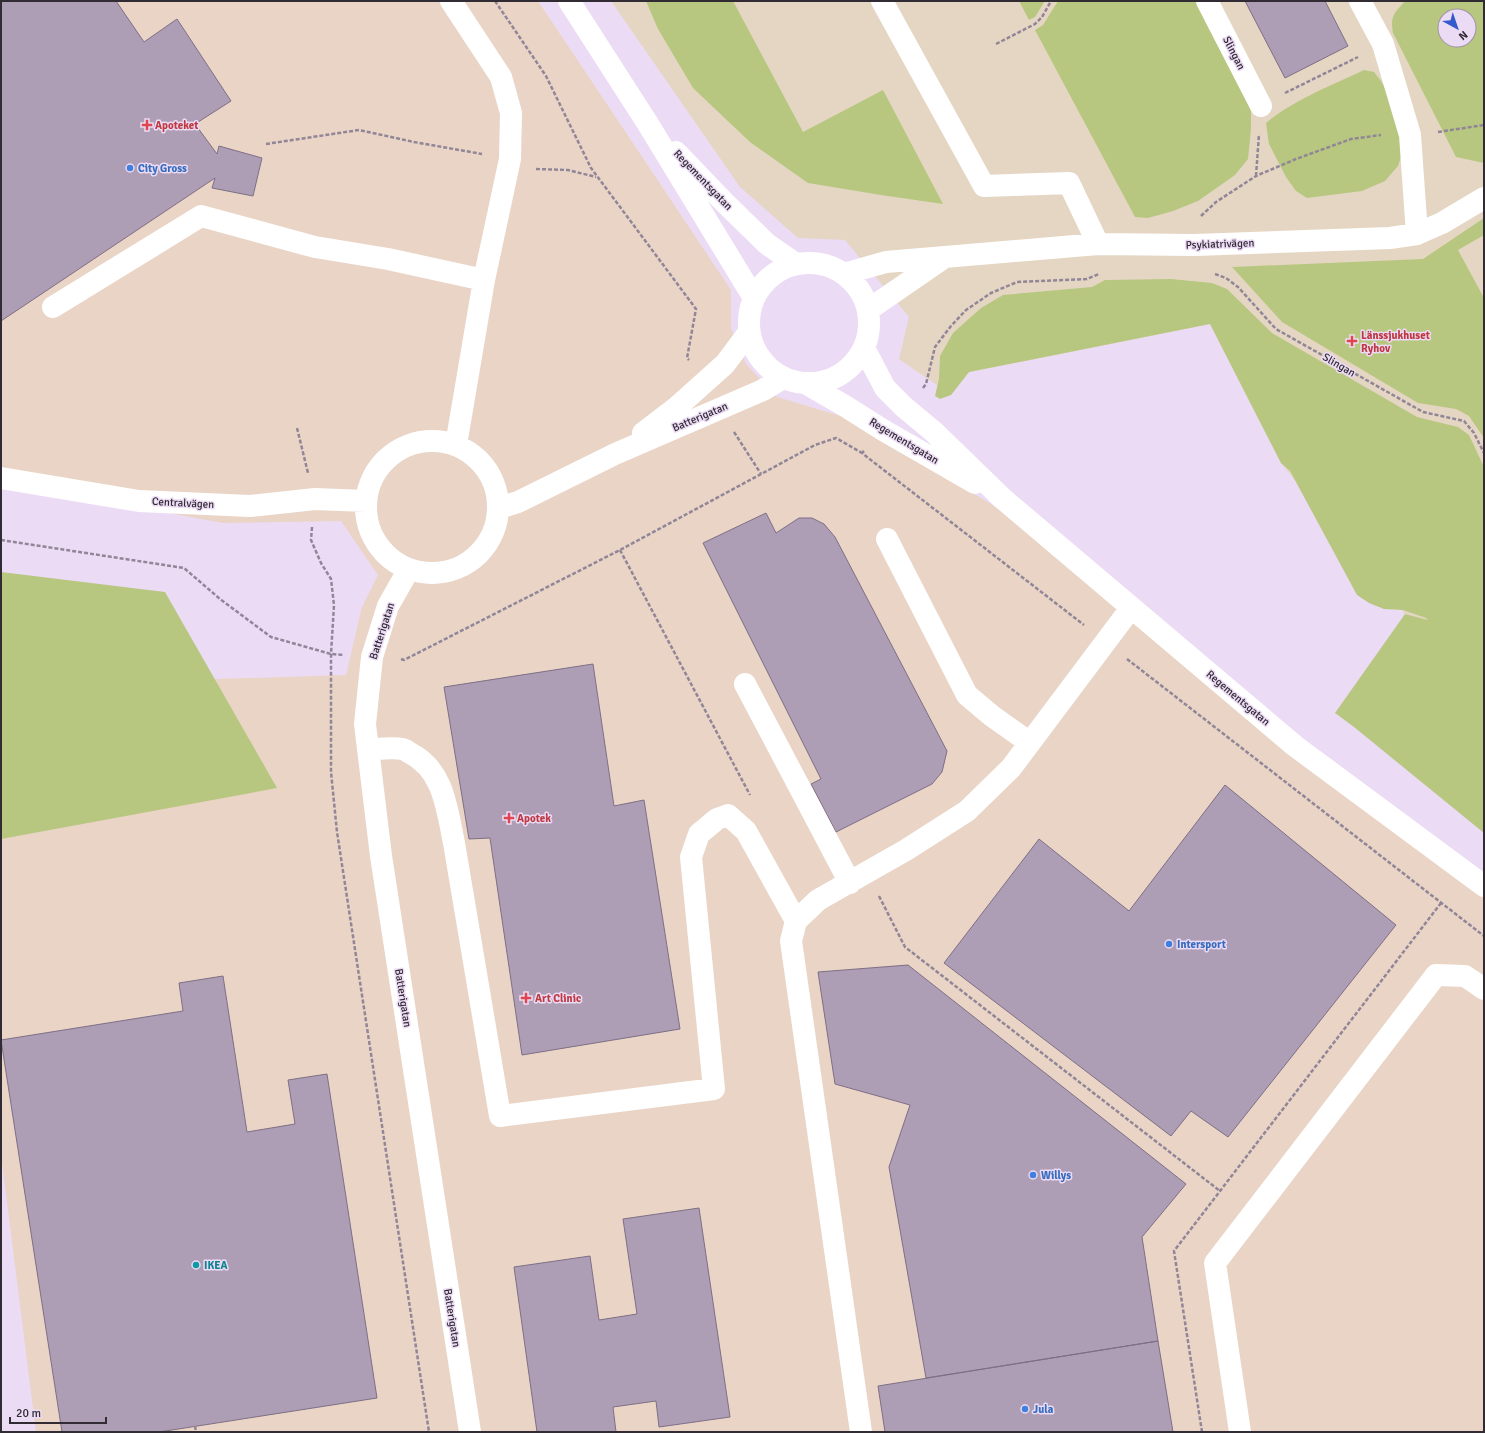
<svg xmlns="http://www.w3.org/2000/svg" width="1485" height="1433" font-family="Signika,sans-serif">
<rect width="100%" height="100%" fill="#ecdbf4"/>
<!-- commercial -->
<path fill="#e9d4c6" d="M1,1H538L731,290V328L746,364L777,397L844,417L1001,510L1484,886V1432H36L1,1154V686L346,675L362,607L378,575L341,521L223,523L1,482Z"/>
<!-- medical -->
<path fill="#e5d6c3" fill-rule="evenodd" d="M611,1H1484V651L1427,620L1405,614L1281,463L1210,324L969,372L951,395L899,359L909,317L845,240L798,238L740,187ZM1445,16H1469V40H1445Z"/>
<!-- green -->
<path fill="#b7c780" fill-rule="evenodd" d="M646,1H733L803,132L883,90L943,204L881,195L808,183L750,142L693,88L658,29Z
M1019,1H1045L1035,17L1029,20Z
M1058,1H1197L1251,108V129L1248,159L1235,175L1198,201L1173,211L1148,218L1135,217L1035,30L1043,25Z
M1405,1H1484V163L1456,157L1393,33C1390,15 1394,14 1405,1ZM1445,16H1469V40H1445Z
M1364,70L1374,72L1381,81L1397,111L1405,145L1398,166L1385,181L1362,191L1307,198L1296,191L1286,177L1269,144L1266,123C1292,101 1332,85 1364,70Z
M1484,218V235L1458,250L1484,298V438L1469,416L1456,409L1418,403L1282,322L1232,267L1423,259Z
M1171,279L1212,283L1227,289L1272,333L1417,417L1458,427L1469,435L1484,467V833L1354,727L1335,713L1405,614L1428,620L1426,618L1403,610L1384,609L1369,603L1357,595L1290,471L1281,463L1210,324L969,372L951,395L940,399L935,396L939,379L940,356L953,333L981,308L1003,295L1092,287L1105,280Z
M1,572L165,592L277,788L1,839Z"/>
<!-- building -->
<path fill="#ad9db5" stroke="#7e6f85" d="M1,1H116L144,42L177,19L231,101L195,124L217,154L219,146L262,158L253,196L212,188L215,178L1,321Z
M1245,1H1325L1348,46L1285,78Z
M766,513L776,533L799,518H812L824,524L835,537L947,751L942,772L932,784L836,832L811,784L821,779L703,543Z
M593,664L614,806L644,800L680,1029L522,1055L490,838L469,839L444,687Z
M1225,785L1396,925L1228,1137L1191,1111L1171,1136L944,963L1039,839L1129,911Z
M908,965L1186,1184L1142,1237L1158,1341L926,1378L889,1167L910,1105L835,1084L818,972Z
M223,976L247,1132L295,1124L288,1080L327,1074L377,1398L159,1432H62L1,1040L183,1011L179,983Z
M699,1208L730,1417L659,1427L656,1401L613,1407L616,1432H537L514,1267L590,1256L599,1320L637,1314L623,1219Z
M1158,1341L1173,1432H885L878,1386Z"/>
<g fill="none" stroke-linecap="round" stroke-linejoin="round">
<!-- path -->
<path stroke="#918697" stroke-width="2.5" stroke-dasharray="4 2" stroke-linecap="butt" d="M495,1L546,76L591,168L696,309L687,358L689,360
M996,44L1035,24L1042,17L1051,1
M1285,93L1358,57
M1438,132L1484,125
M266,144L359,130L414,142L482,154
M536,169L568,170L596,177
M1256,176L1259,134
M1201,216L1216,202L1256,176L1296,159L1351,139L1381,135
M1215,274L1226,278L1238,287L1276,329L1423,412L1464,421L1474,433L1484,453
M923,388L926,384L935,347L951,326L966,310L991,293L1017,282L1087,279L1099,274
M297,428L308,473
M734,432L761,474
M864,451L862,453L876,464L1084,625
M312,527L311,540L321,563L331,579L334,605L331,654V772L337,832L429,1432
M1,540L184,568L220,599L271,637L331,654L344,655
M620,550L750,795
M401,659L404,660L620,550L815,445L836,438L862,453
M1127,659L1484,936
M879,896L905,947L1220,1191
M195,1426L196,1432
M1202,1432L1174,1251L1441,903"/>
<!-- minor -->
<path stroke="#fff" stroke-width="22" d="M451,1L501,77L511,113L510,159L484,280L456,445
M569,1L648,124L754,298
M882,1L984,186L1069,183L1098,244
M1207,1L1261,106
M1360,1L1383,44L1410,135L1417,234
M676,152L725,203L767,244L796,264
M749 323a60 60 0 1 1 120 0a60 60 0 1 1-120 0Z
M844,274L886,262L1098,244L1195,245L1390,238L1417,234L1442,223L1484,198
M53,307L201,216L315,247L388,259L484,280
M868,310L945,257
M864,348L885,388L904,407L934,432L1002,498L1295,746L1484,886
M807,384L845,406L883,430L975,483
M643,433L677,407L725,364L749,332
M366 507a66 66 0 1 1 132 0a66 66 0 1 1-132 0Z
M1,478L139,501L250,506L315,499L366,501
M499,508L518,502L615,454L763,390L783,378
M887,539L967,695L992,716L1030,743
M409,569L388,606L372,657L365,724L381,856L470,1432
M745,684L850,883
M368,750C378,749 393,747 402,749C405,749 408,752 410,753C444,770 447,810 454,843L500,1116L714,1089L691,857L699,834L717,819L728,815L746,831L796,921
M861,1432L791,941L796,921L818,900L906,850L967,811L1011,768L1131,608
M1240,1432L1215,1263L1436,975L1465,976L1484,989"/>
</g>
<!-- markers -->
<g fill="#e0444e" stroke="#ecdbf4" stroke-width="1.5">
<path d="M145 119h4v4h4v4h-4v4h-4v-4h-4v-4h4z"/>
<path d="M1350 335h4v4h4v4h-4v4h-4v-4h-4v-4h4z"/>
<path d="M507 812h4v4h4v4h-4v4h-4v-4h-4v-4h4z"/>
<path d="M524 992h4v4h4v4h-4v4h-4v-4h-4v-4h4z"/>
</g>
<g fill="#3f7fe0" stroke="#ecdbf4" stroke-width="1.5">
<circle cx="130" cy="168" r="4"/>
<circle cx="1169" cy="944" r="4"/>
<circle cx="1033" cy="1175" r="4"/>
<circle cx="1025" cy="1409" r="4"/>
</g>
<circle fill="#0f9aa8" stroke="#ecdbf4" stroke-width="1.5" cx="196" cy="1265" r="4"/>
<g text-anchor="middle" dominant-baseline="central" stroke-width="3" stroke-linejoin="round" paint-order="stroke">
<!-- street labels -->
<g font-size="11" fill="#312b34" stroke="#ecdbf4">
<text transform="translate(1234 53) rotate(63)">Slingan</text>
<text transform="translate(703 180) rotate(46)">Regementsgatan</text>
<text transform="translate(1220 244) rotate(-2)">Psykiatrivägen</text>
<text transform="translate(1339 365) rotate(30)">Slingan</text>
<text transform="translate(700 417) rotate(-23)">Batterigatan</text>
<text transform="translate(904 441) rotate(31)">Regementsgatan</text>
<text transform="translate(183 503) rotate(3)">Centralvägen</text>
<text transform="translate(382 631) rotate(-72)">Batterigatan</text>
<text transform="translate(1238 698) rotate(40)">Regementsgatan</text>
<text transform="translate(403 998) rotate(81)">Batterigatan</text>
<text transform="translate(452 1318) rotate(81)">Batterigatan</text>
</g>
<!-- health labels -->
<g font-size="11" font-weight="bold" fill="#be3a42" stroke="#ecdbf4" text-anchor="start">
<text x="155" y="125">Apoteket</text>
<text x="1361" y="335">Länssjukhuset<tspan x="1361" dy="13">Ryhov</tspan></text>
<text x="517" y="818">Apotek</text>
<text x="535" y="998">Art Clinic</text>
</g>
<!-- shop labels -->
<g font-size="11" font-weight="bold" fill="#366cbe" stroke="#ecdbf4" text-anchor="start">
<text x="138" y="168">City Gross</text>
<text x="1177" y="944">Intersport</text>
<text x="1041" y="1175">Willys</text>
<text x="1033" y="1409">Jula</text>
</g>
<!-- culture labels -->
<g font-size="11" font-weight="bold" fill="#0d838f" stroke="#ecdbf4" text-anchor="start">
<text x="204" y="1265">IKEA</text>
</g>
</g>
<!-- border -->
<rect width="1485" height="1433" fill="none" stroke="#312b34" stroke-width="4"/>
<!-- north arrow -->
<g transform="translate(1457 28) rotate(140)"><circle r="19" fill="#ecdbf4" stroke="#a195a7"/>
<path d="M0-3L7 15L0 10L-7 15Z" fill="#335bcb"/>
<text y="-6" font-size="11" font-weight="bold" text-anchor="middle" fill="#312b34">N</text>
</g>
<!-- scale -->
<path d="M10 1417v6h96v-6" fill="none" stroke="#312b34" stroke-width="2"/>
<text x="16" y="1417" font-size="12" fill="#312b34" stroke="#ecdbf4" stroke-width="3" paint-order="stroke">20 m</text>
</svg>
